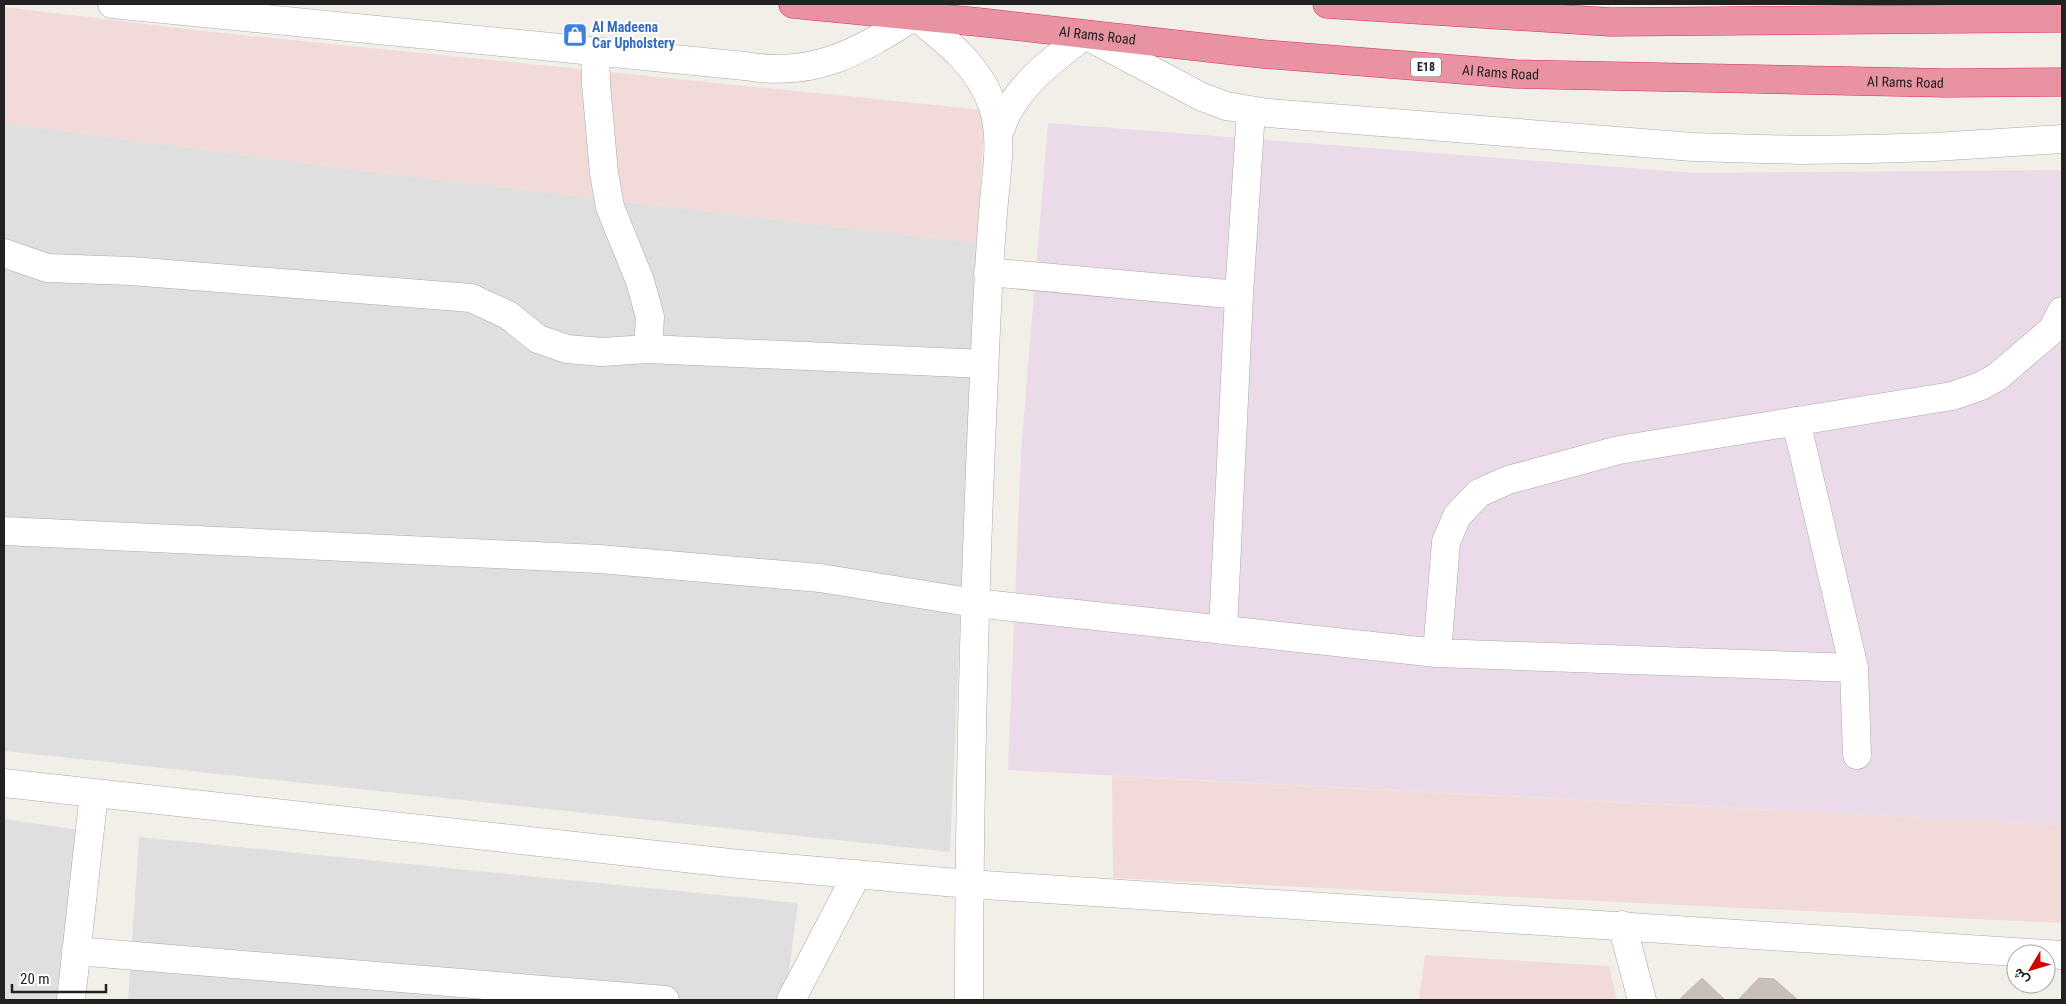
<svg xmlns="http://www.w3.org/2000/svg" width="2066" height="1004" font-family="'Roboto Condensed',Vazirmatn,sans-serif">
<rect width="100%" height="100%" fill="#f2efe9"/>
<!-- residential -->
<path fill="#e0dfdf" d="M4,123L349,169L977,243L950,852L4,751Z
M4,819L87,831L66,1000H4Z
M139,837L798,903L785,1000H128Z"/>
<!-- commercial -->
<path fill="#f2dad9" d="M4,7L212,32L985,110L977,243L349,169L4,123Z
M1112,776L2062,825V923L1113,878Z
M1425,955L1609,966L1617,1000H1419Z"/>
<!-- industrial -->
<path fill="#ebdbe8" d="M1048,123L1695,173L2062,170V825L1008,770L1021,452Z"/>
<!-- building -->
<path fill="#c7bfb8" stroke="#c4b6ab" d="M1702,978L1725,1000H1679Z
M1759,978L1774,979L1798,1000H1738Z"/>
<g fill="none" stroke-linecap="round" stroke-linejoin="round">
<defs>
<path id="minor" d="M112,4L745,66C815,78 858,52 915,16C947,41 980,67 993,107C1004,141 995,180 993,214C989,260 987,306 985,352C975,568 969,784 969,1000
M595,51L596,84L604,173L610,207L640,281L650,317L648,349
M999,133C1002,125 1005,116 1010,108C1028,77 1057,57 1085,35L1202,97L1226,106L1268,113L1693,147L1802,150L1869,149L1934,147L2062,139
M4,253L47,268L131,271L471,298L508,315L538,339L567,349L602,352L648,349L984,364
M988,272L1239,295
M1796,421L1854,668L1857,755
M4,531L599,559L820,578L975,603L1437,653L1854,668
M1223,630L1239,295L1251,111
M1437,653L1446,542L1457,516L1479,493L1508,480L1619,450L1952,396L1981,386L1997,377L2052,330L2062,311
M4,783L739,864L969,884L2062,955
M1622,925L1642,1000
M76,951L665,1000
M71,1000L94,793
M791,1000L857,874"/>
<g id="highway">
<path id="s1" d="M793,4L978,22L1263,54L1515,74L1947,83L2062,82"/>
<path d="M1327,4L1610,22L2062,18"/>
</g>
</defs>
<!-- minor casing -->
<use href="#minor" stroke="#a9a9a9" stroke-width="29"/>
<!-- highway casing -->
<use href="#highway" stroke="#dc2a67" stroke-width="29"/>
<!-- minor -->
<use href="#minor" stroke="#fff" stroke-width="28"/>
<!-- highway -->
<use href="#highway" stroke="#e892a2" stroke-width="28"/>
</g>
<!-- icons -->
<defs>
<symbol id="shop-square" viewBox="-11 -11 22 22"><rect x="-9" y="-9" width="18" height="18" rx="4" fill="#3f7fe0" stroke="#fff"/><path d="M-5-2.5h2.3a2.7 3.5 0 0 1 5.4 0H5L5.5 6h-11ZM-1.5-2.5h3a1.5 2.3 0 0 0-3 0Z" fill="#fff"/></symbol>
</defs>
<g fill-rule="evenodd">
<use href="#shop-square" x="561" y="21" width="28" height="28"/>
</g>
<g text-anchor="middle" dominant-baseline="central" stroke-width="4" stroke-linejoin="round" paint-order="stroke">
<!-- shield labels -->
<rect fill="#fff" stroke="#646464" stroke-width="1" x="1411" y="57.5" width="30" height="19" rx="4"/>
<g font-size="12" font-weight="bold" fill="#222">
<text x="1426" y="67">E18</text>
</g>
<!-- shop labels -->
<g font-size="14" font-weight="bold" fill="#366cbe" stroke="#fff" text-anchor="start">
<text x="592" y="27">Al Madeena<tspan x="592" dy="16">Car Upholstery</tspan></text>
</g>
<!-- street labels -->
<g font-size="14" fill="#222" stroke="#fff">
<text stroke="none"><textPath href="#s1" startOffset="306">Al Rams Road</textPath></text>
<text stroke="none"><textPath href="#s1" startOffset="711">Al Rams Road</textPath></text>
<text stroke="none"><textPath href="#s1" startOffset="1116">Al Rams Road</textPath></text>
</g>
</g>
<!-- border -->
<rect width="2066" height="1004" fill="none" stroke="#222222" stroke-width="10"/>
<!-- north arrow -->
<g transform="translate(2031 969) rotate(232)"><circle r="24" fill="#ffffff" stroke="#a7a7a7"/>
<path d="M0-4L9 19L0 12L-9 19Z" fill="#d40000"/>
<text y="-8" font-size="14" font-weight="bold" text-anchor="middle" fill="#222222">ش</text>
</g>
<!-- scale -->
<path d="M12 984v8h94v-8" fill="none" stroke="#222222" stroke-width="2.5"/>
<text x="20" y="984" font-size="15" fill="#222222" stroke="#ffffff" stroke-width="4" paint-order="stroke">20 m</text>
</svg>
